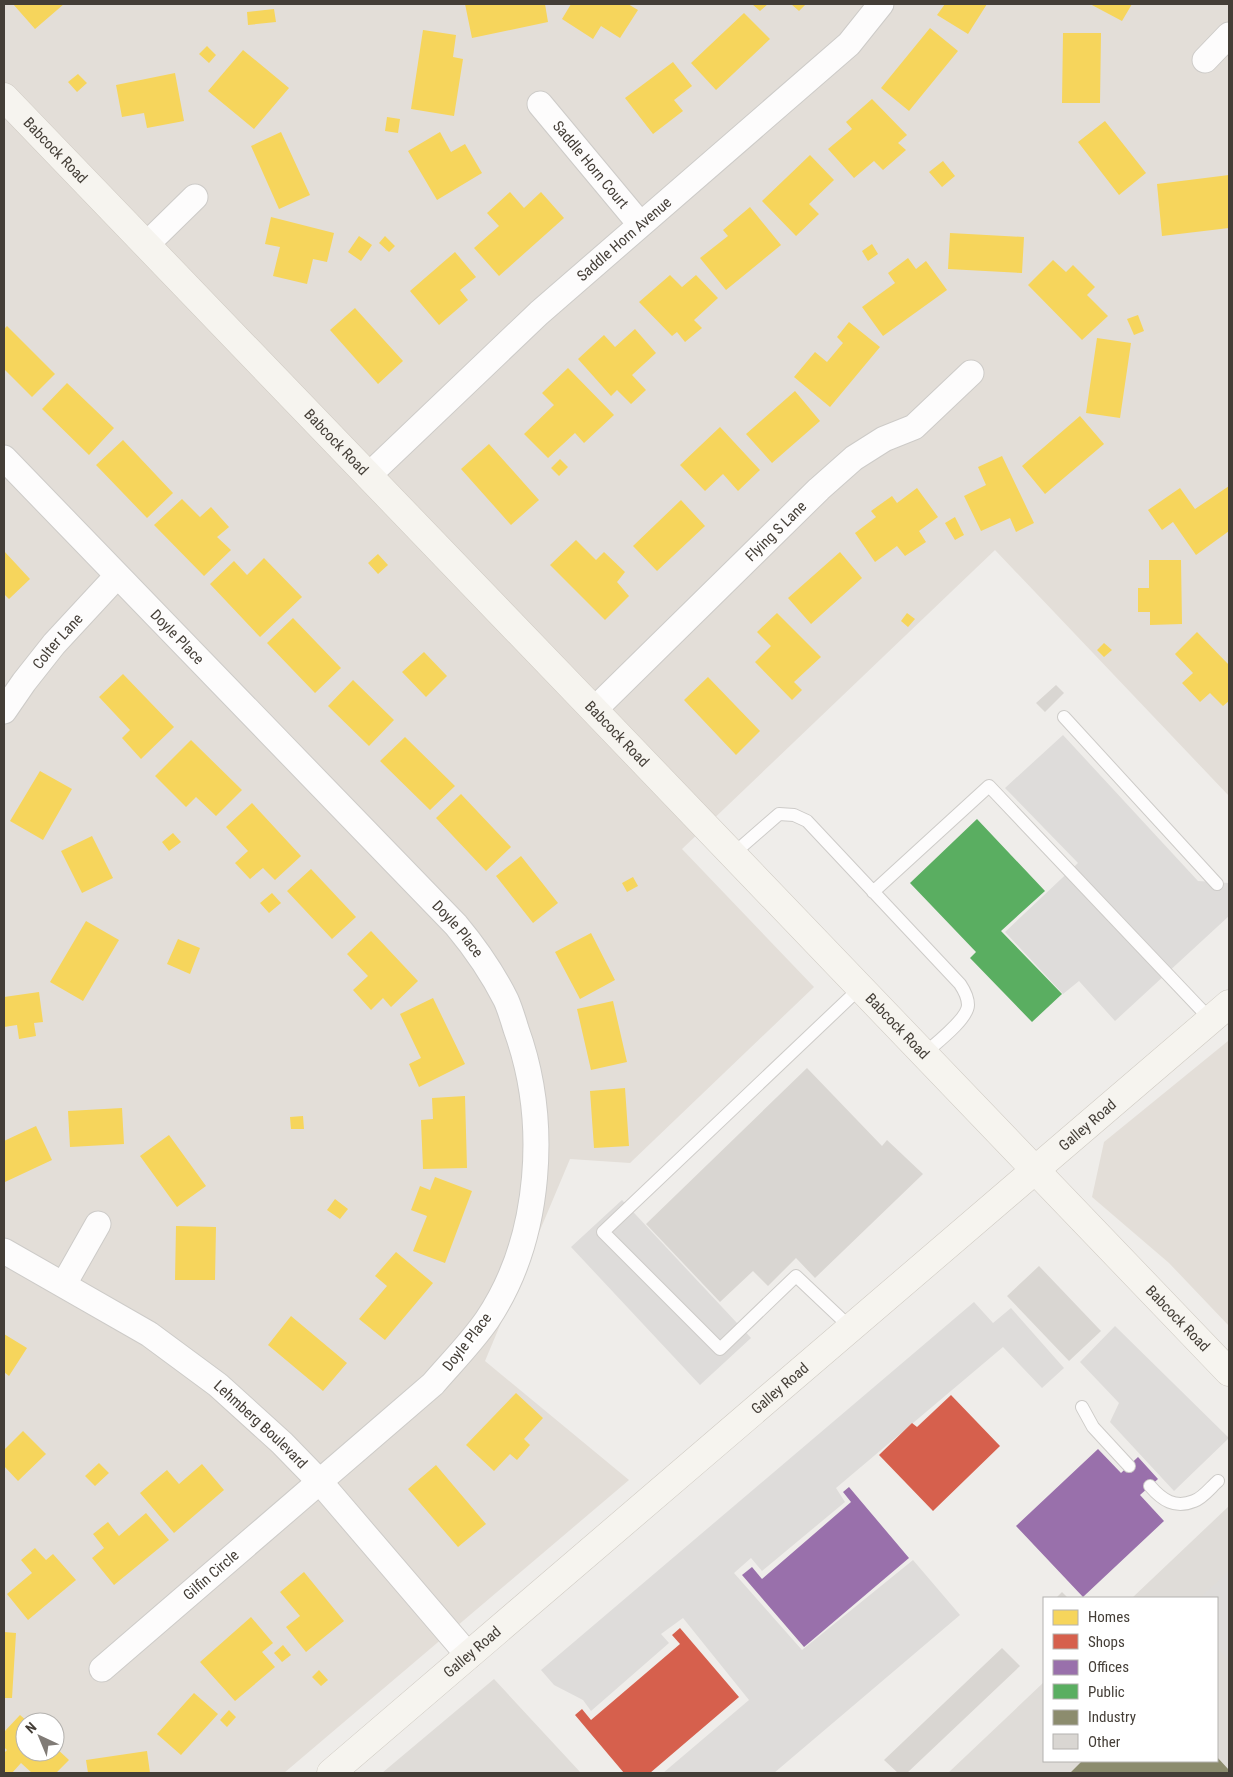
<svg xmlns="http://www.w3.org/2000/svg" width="1233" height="1777" font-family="'Roboto Condensed',sans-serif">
<rect width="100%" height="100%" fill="#efedea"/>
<!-- residential -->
<path fill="#e3ded8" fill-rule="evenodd" d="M4,4H1229V796L995,550L682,849L814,987L630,1163L570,1159L485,1361L629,1480L284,1773H4ZM25,1722H55V1752H25Z
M1228,1041L1229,1042V1326L1169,1263L1092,1197L1104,1142Z"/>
<!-- industrial -->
<path fill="#dfdcd8" d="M1229,1506V1773H948L1044,1682V1761H1217V1598H1132Z
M494,1679L581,1773H382Z"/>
<!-- parking -->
<path fill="#dedcda" d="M1063,735L1198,881L1229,883V916L1115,1021L1079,981L1063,994L1005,932L1078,863L1005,788Z
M622,1200L751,1338L700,1385L571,1247Z
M974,1302L993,1323L1011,1308L1064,1368L1042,1388L1003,1347L836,1488L845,1502L762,1571L751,1558L734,1573L802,1650L913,1560L960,1615L774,1773H663L749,1700L683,1618L661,1634L669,1643L591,1711L583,1700L554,1685L541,1670Z
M1115,1326L1229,1438L1174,1491L1110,1422L1119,1403L1080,1362Z
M1229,1571V1661L1217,1648V1598H1200Z"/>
<!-- homes -->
<path fill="#f6d55c" d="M13,4H64L35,29Z
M465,4H545L548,22L472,38Z
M571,4H628L638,10L620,38L601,26L593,39L562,19Z
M752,4H768L760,11Z
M791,4H806L799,11Z
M945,4H987L968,34L937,15Z
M1090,4H1132L1122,21Z
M274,9L276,22L248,25L247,12Z
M744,13L770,39L716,90L691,63Z
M930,28L958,51L909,111L881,88Z
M423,30L456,35L453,57L463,59L454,116L411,109Z
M1063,33H1101L1100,103H1062Z
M207,46L216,55L209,63L199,54Z
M243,50L289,88L254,129L208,91Z
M673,62L692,86L674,100L683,111L653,134L625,98Z
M175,73L184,121L147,128L144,113L122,117L116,85Z
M78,74L87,83L77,92L68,82Z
M872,99L907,135L898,143L906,150L883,170L874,161L854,178L828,149L852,129L846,122Z
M387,117L400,119L398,133L385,131Z
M1105,121L1146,173L1119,195L1078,142Z
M281,132L310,195L279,209L251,146Z
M440,132L451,152L465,144L482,173L437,200L408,151Z
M810,155L834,180L809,204L819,214L796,236L762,201Z
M943,161L955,176L942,187L929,172Z
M1229,175V228L1162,236L1157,184Z
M510,192L524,208L541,192L564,218L499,276L474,248L499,226L487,213Z
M750,207L781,245L726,290L700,258L728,236L723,230Z
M271,217L334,233L327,262L313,259L307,284L273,276L280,247L265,244Z
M950,233L1024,237L1022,273L948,269Z
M359,236L372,245L361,261L348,252Z
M385,236L395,246L389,252L379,243Z
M872,244L878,254L868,261L862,251Z
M455,252L476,277L460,290L468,300L439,325L410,291Z
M908,258L916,269L926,261L947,290L883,336L862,307L895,283L888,273Z
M1053,260L1066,272L1073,265L1095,287L1087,295L1108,316L1082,340L1028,285Z
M670,275L682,287L696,275L718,298L694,320L702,328L685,342L677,332L672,336L639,302Z
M355,308L403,361L378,384L330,330Z
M1138,315L1144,331L1134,335L1127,319Z
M849,322L880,347L830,407L794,377L815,352L827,362L843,343L837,337Z
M7,326L55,374L32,397L4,369V329Z
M635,329L656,353L632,375L646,390L631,404L617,390L611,396L578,359L604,335L615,347Z
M1097,338L1131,343L1120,418L1086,413Z
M568,368L614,415L584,443L575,433L548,458L524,434L554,405L542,393Z
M67,383L114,428L89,455L42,409Z
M795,391L820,421L772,463L746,434Z
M1080,416L1104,444L1045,494L1022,466Z
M720,427L760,470L738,491L723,474L705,491L680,465Z
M123,440L173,493L147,518L96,465Z
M489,444L539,500L511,525L461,469Z
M1002,456L1034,523L1016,532L1010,518L981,531L964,496L986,485L978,467Z
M560,459L568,467L559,476L551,468Z
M1229,486V531L1196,555L1173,522L1162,530L1148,510L1180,488L1195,509Z
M917,488L938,517L919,531L926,542L905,556L897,546L875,562L855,533L876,517L871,511L892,496L897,503Z
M182,499L200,517L211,507L229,527L217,537L231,550L204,576L154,525Z
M681,500L705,526L657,571L633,546Z
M955,517L964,535L955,540L945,523Z
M576,540L596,560L604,552L625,572L617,582L629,596L605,620L550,565Z
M4,551L30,579L9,599L4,594Z
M840,552L862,578L811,624L788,598Z
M378,554L388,565L378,574L368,563Z
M264,558L302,597L260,637L210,584L234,561L247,575Z
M1149,560H1181L1182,624L1150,625V612H1138V588H1149Z
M777,613L821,657L794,682L802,690L792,700L755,662L771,646L757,632Z
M907,613L915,619L908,627L901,621Z
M293,618L341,668L315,693L267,643Z
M1197,632L1229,665V701L1223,706L1210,693L1200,702L1182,683L1193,673L1175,654Z
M1104,643L1112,650L1104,657L1097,650Z
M424,652L447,676L426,697L402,672Z
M123,674L174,727L141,759L122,738L130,730L99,697Z
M708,677L760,731L736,755L684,700Z
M353,680L394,720L369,746L328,706Z
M405,737L455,786L430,810L380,761Z
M191,740L242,790L216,816L196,797L186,807L155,776Z
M40,771L72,789L43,840L10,821Z
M461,794L511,847L486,871L436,818Z
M252,803L301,856L275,880L263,868L250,879L235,863L248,851L226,827Z
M173,833L181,842L169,851L162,842Z
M92,836L113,878L82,893L61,851Z
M521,856L558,903L533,923L496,876Z
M311,869L356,917L332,939L287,891Z
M633,877L638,886L627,892L622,883Z
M272,893L281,903L269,913L260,903Z
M86,921L119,940L83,1001L50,982Z
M371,931L418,981L391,1007L383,998L371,1010L353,990L368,976L347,954Z
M591,933L615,980L580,999L555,952Z
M178,939L200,948L190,974L167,964Z
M39,992L43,1022L34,1023L36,1036L19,1039L17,1025L4,1027V997Z
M433,998L465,1064L419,1087L409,1064L421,1058L400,1014Z
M613,1001L627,1062L591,1070L577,1009Z
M625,1088L629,1146L594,1148L590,1091Z
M465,1096L467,1168L423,1169L421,1120L433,1119L432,1098Z
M122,1108L124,1144L70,1147L68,1111Z
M303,1116L304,1129H291L290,1117Z
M36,1126L52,1160L5,1182L4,1178V1141Z
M169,1135L206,1186L177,1207L140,1156Z
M435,1177L472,1191L445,1263L413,1251L427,1216L411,1210L420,1186L430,1190Z
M335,1199L348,1209L340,1219L327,1210Z
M176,1226L216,1227L215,1280H175Z
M396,1252L433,1283L385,1340L359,1319L387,1286L375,1276Z
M291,1316L347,1363L323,1391L268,1345Z
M4,1334L27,1348L9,1376L4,1372Z
M516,1393L543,1418L524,1439L530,1445L517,1460L510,1454L494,1471L466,1445Z
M23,1431L46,1454L18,1481L4,1466V1450Z
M99,1463L109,1473L95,1486L85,1476Z
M202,1464L224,1490L174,1533L140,1493L167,1470L179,1484Z
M436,1465L486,1524L458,1547L408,1489Z
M146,1513L169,1540L114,1585L92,1558L104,1548L93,1534L108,1522L119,1536Z
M35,1548L46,1560L53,1554L76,1580L28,1620L7,1594L32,1573L21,1560Z
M304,1572L344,1621L306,1652L286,1627L300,1616L280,1592Z
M251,1617L273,1643L262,1652L275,1667L235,1701L200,1662Z
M4,1632L16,1633L12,1698H4Z
M283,1645L291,1655L282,1662L274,1653Z
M319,1670L328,1680L321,1686L312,1677Z
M194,1693L218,1714L181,1755L157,1734Z
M229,1710L236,1717L227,1727L220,1720Z
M20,1715L28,1722H25V1752H55V1747L69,1760L56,1773H32L21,1763L12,1773H6L4,1771V1753L7,1750L4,1747V1732Z
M147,1751L150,1773H88L86,1760Z"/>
<!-- shops -->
<path fill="#d6604d" d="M951,1395L1000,1446L933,1511L879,1455L912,1423L917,1427Z
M680,1628L739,1697L650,1773H624L575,1715L582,1709L591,1720L680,1644L672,1635Z"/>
<!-- offices -->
<path fill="#9970ab" d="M1098,1449L1121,1473L1138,1457L1158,1479L1140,1495L1164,1521L1083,1597L1016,1526Z
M849,1487L909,1558L804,1647L742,1575L752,1567L762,1579L851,1502L843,1492Z"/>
<!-- public -->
<path fill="#5aae61" d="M977,819L1045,891L1001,931L1062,994L1032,1022L970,958L976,952L910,883Z"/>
<!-- industry -->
<path fill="#8c8c6e" d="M1217,1757L1229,1770V1773H1070L1082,1761H1217Z"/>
<!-- building -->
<path fill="#d9d6d2" d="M1056,685L1064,693L1045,712L1036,703Z
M807,1068L882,1146L887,1140L923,1174L815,1278L796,1258L768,1286L753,1271L720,1302L646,1224Z
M1039,1266L1101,1331L1069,1361L1007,1296Z
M1062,1592L1068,1598H1056Z
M1002,1648L1020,1666L907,1773H898L884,1760Z"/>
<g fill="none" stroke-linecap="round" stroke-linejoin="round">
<defs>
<path id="lane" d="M1064,717L1217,884
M733,854L779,814L794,815L807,821L960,984C964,990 968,997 968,1005C968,1019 935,1044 924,1054
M873,892L989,786L1211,1020
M851,1328L796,1276L720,1349L603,1232L861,987
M1082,1407L1093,1427L1129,1466
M1150,1486C1162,1500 1175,1509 1194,1501C1203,1498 1211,1487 1218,1481"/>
<g id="street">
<path d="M1205,60L1229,35"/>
<path id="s1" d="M540,104L640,224"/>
<path d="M146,245L195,197"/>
<path id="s2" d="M4,458L456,925C476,949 492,972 506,1000C510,1009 513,1019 516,1029C549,1120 542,1238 487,1320C471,1343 451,1363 433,1384L102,1669"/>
<path id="s3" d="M368,476L539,313L849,44L881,4"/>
<path id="s4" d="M594,710L819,489L854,458L884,439L914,427L971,373"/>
<path id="s5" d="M4,711L24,682L54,644L117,576"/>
<path id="s6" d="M4,1251L149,1334L218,1385L282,1443L320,1482L469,1656"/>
<path d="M64,1284L98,1224"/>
</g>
<g id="secondary">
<path id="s7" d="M4,97L594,710L1229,1372"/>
<path id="s8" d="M331,1773L1229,1004"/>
</g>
</defs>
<!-- lane casing -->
<use href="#lane" stroke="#cdcbc8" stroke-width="14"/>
<!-- street casing -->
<use href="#street" stroke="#cdcbc8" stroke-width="27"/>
<!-- secondary casing -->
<use href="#secondary" stroke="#cec9c1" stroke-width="29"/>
<!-- lane -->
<use href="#lane" stroke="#fdfcfc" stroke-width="12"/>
<!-- street -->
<use href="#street" stroke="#fdfcfc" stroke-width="25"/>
<!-- secondary -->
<use href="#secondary" stroke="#f6f4ef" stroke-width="28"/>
</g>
<g text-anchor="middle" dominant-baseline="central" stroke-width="5" stroke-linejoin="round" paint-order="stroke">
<!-- street labels -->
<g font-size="15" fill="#443e37" stroke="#fff">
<text stroke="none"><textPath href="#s7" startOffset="74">Babcock Road</textPath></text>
<text stroke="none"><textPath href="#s1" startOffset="79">Saddle Horn Court</textPath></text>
<text stroke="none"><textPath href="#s3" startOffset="349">Saddle Horn Avenue</textPath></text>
<text stroke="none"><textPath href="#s7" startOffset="479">Babcock Road</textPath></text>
<text stroke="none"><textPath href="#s4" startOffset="255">Flying S Lane</textPath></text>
<text stroke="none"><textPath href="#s2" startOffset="249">Doyle Place</textPath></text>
<text stroke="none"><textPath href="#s5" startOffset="88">Colter Lane</textPath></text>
<text stroke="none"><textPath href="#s7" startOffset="884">Babcock Road</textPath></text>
<text stroke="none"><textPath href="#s2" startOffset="654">Doyle Place</textPath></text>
<text stroke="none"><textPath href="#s7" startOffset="1289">Babcock Road</textPath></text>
<text stroke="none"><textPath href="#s8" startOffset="996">Galley Road</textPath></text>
<text stroke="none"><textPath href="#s7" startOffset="1694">Babcock Road</textPath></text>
<text transform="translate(467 1342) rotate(-52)">Doyle Place</text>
<text stroke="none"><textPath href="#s8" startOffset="591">Galley Road</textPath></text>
<text stroke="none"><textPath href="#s6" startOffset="311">Lehmberg Boulevard</textPath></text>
<text transform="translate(211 1575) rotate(-41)">Gilfin Circle</text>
<text stroke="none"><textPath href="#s8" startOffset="186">Galley Road</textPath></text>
</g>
</g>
<!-- border -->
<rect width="1233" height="1777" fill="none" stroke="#443e37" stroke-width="10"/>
<!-- legend -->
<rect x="1043" y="1597" width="175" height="165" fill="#ffffff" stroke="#b4b2af"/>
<rect x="1053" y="1610" width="25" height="15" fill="#f6d55c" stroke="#b4b2af"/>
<text x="1088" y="1622" font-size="15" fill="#443e37">Homes</text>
<rect x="1053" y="1634" width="25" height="15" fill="#d6604d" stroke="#b4b2af"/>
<text x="1088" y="1647" font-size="15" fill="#443e37">Shops</text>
<rect x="1053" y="1660" width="25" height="15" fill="#9970ab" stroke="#b4b2af"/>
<text x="1088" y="1672" font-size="15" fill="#443e37">Offices</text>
<rect x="1053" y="1684" width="25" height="15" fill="#5aae61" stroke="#b4b2af"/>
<text x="1088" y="1697" font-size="15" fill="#443e37">Public</text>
<rect x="1053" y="1710" width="25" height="15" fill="#8c8c6e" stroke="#b4b2af"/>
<text x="1088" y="1722" font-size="15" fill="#443e37">Industry</text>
<rect x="1053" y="1734" width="25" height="15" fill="#d9d6d2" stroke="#b4b2af"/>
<text x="1088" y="1747" font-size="15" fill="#443e37">Other</text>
<!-- north arrow -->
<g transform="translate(40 1737) rotate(316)"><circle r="24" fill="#ffffff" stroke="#b4b2af"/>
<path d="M0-4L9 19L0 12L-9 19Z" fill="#807b76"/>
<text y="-8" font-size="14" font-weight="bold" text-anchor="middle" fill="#443e37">N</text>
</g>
</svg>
